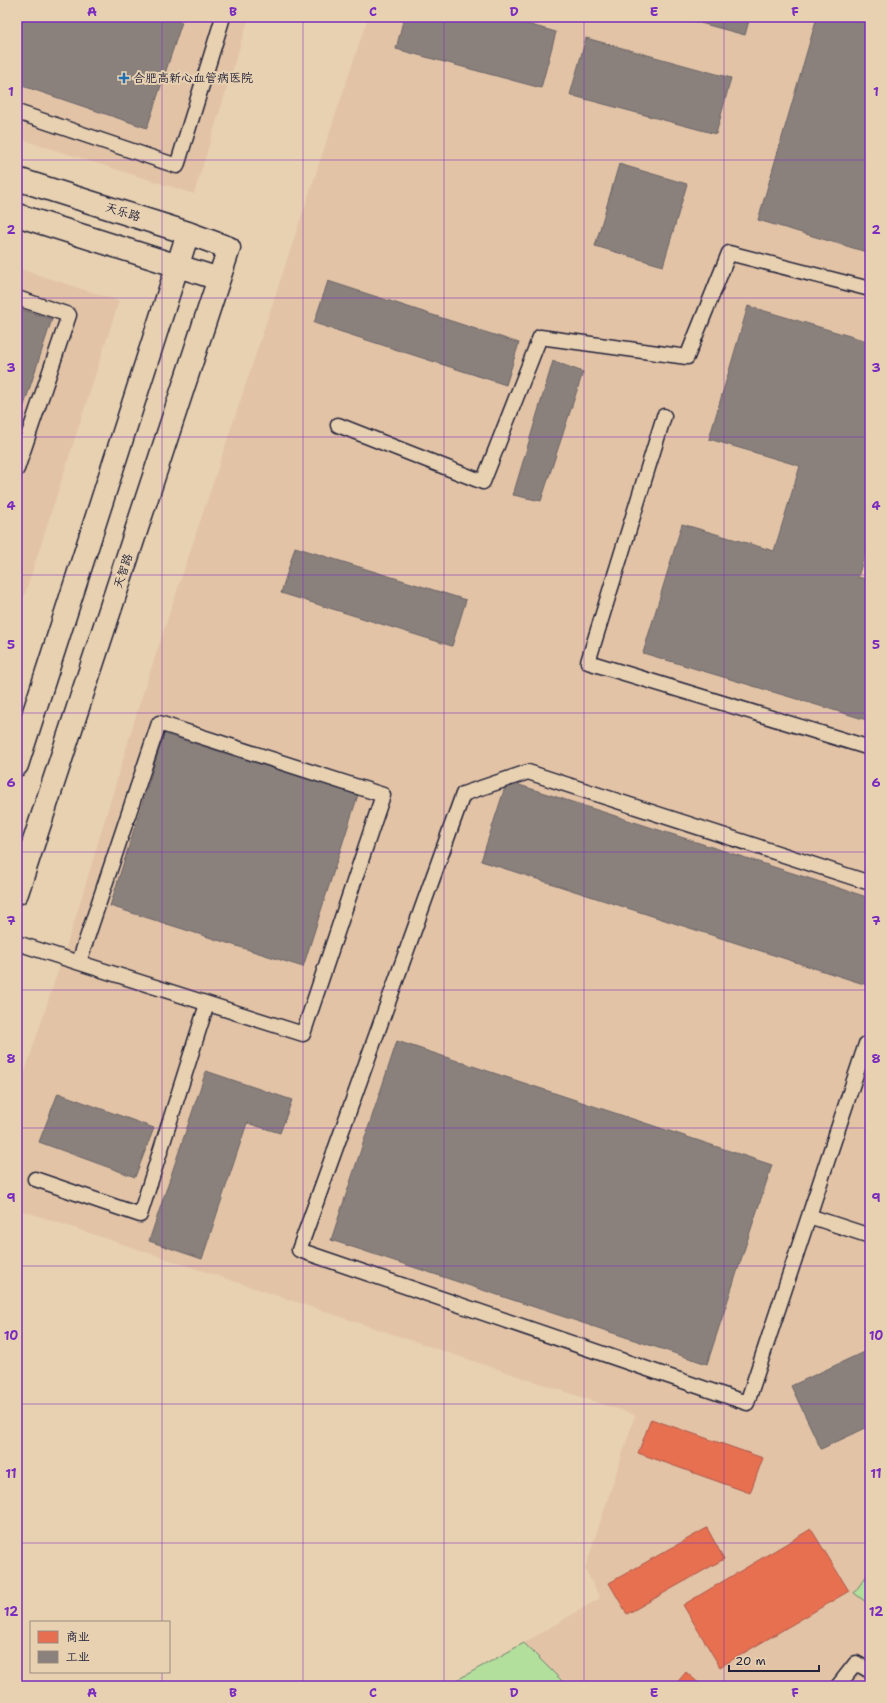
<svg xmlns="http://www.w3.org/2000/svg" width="887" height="1703" font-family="'Shantell Sans','LXGW WenKai TC',sans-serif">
<rect width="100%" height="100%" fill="#e8d1b1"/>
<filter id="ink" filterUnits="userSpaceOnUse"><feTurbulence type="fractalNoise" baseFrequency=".025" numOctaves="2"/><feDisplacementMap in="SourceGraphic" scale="8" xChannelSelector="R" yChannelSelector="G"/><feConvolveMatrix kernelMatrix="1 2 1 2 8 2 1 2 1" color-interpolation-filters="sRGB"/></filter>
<g filter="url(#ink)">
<!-- built -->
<path fill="#e2c3a6" d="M17,17H249L194,194L17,138Z
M368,17H870V1686H567L524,1643L600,1598L585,1569L635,1415L17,1209V1096L77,913L141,699Z
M17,268L119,301L17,619Z"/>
<!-- green -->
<path fill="#b3df9d" stroke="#6a806c" d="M870,1571V1605L854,1593Z
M524,1643L567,1686H446Z"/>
<!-- shops -->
<path fill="#e76f51" stroke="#ac584a" d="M651,1419L763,1458L750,1493L638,1453Z
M707,1528L724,1559L627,1614L609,1583Z
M811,1529L849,1591L720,1667L683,1605Z
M686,1672L702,1686H674Z"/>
<!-- industry -->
<path fill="#8a817c" stroke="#6b6468" d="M17,17H166L182,22L147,128L17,84Z
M404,17H502L556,32L541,88L396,49Z
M678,17H750L745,35Z
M817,17H843L870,25V253L758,220Z
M586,38L731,78L716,134L570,95Z
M619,164L687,184L663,266L595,246Z
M328,281L519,343L506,385L314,323Z
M748,306L870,342V537L858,577L870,580V721L643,653L682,524L774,551L800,466L709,439Z
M17,308L52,319L17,427Z
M553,361L583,372L541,501L513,495Z
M295,547L466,600L452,646L281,593Z
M164,734L358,795L303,967L110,906Z
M507,781L870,898V986L481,861Z
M397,1041L772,1165L707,1364L331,1240Z
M206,1071L292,1100L280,1133L247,1123L202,1259L149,1241Z
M58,1093L154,1128L135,1177L39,1142Z
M870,1349V1426L821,1449L791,1386Z"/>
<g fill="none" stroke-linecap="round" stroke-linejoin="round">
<defs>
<path id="lane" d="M17,112L177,166L223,17
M17,298L69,315L17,469
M664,416L588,662L870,748
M338,425L483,482L540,337L687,357L729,253L870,289
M870,883L528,772L463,794L299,1250L747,1403L866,1044L870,1046
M17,943L303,1034L383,795L159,723L79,962
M35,1179L140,1215L207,1004
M809,1216L870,1236
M838,1686L856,1663L870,1671"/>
<path id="secondary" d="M17,179L188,233L229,248L17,893
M17,215L219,279
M17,765L188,233"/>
</defs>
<!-- lane casing -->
<use href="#lane" stroke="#22223b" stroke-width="17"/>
<!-- secondary casing -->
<use href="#secondary" stroke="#22223b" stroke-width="25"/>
<!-- lane -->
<use href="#lane" stroke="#e8d1b1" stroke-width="14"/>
<!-- secondary -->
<use href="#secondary" stroke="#e8d1b1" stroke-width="22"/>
</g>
</g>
<!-- grid -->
<path fill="none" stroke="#7b2cbf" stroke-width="1" stroke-opacity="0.55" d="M162,17V1622M303,17V1686M444,17V1686M584,17V1686M724,17V1686M17,160H870M17,298H870M17,437H870M17,575H870M17,713H870M17,852H870M17,990H870M17,1128H870M17,1266H870M17,1404H870M17,1543H870M162,1672V1686"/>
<!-- markers -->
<path fill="#1f6fb2" stroke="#e8d1b1" stroke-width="1.5" d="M122 72h4v4h4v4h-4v4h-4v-4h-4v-4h4z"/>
<g text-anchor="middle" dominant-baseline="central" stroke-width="4" stroke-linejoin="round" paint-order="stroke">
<!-- poi labels -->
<g font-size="12" fill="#22223b" stroke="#e8d1b1" text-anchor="start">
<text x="133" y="78">合肥高新心血管病医院</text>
</g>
<!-- street labels -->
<g font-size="12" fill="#22223b" stroke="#e8d1b1">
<text transform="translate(123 212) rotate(17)">天乐路</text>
<text transform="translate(123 571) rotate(-72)">天智路</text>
</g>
</g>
<!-- margin -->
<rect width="887" height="1703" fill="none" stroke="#e8d1b1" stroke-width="44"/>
<!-- legend -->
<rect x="30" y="1621" width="140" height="52" fill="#e8d1b1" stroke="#998b82"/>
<rect x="38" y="1631" width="20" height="12" fill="#e76f51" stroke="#998b82"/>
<text x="66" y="1641" font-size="12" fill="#22223b">商业</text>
<rect x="38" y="1651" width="20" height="12" fill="#8a817c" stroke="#998b82"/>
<text x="66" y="1661" font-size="12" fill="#22223b">工业</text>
<!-- scale -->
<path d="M729 1665v6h90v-6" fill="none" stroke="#22223b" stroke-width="2"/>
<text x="735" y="1665" font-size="12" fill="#22223b" stroke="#e8d1b1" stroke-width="3" paint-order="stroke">20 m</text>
<rect x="22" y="22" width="843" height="1659" fill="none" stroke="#7b2cbf" stroke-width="1.5"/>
<g font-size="13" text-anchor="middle" font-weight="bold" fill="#7b2cbf">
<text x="92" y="16">A</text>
<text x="233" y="16">B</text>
<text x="373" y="16">C</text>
<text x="514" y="16">D</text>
<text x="654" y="16">E</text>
<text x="795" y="16">F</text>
<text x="11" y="96">1</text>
<text x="876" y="96">1</text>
<text x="11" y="234">2</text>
<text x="876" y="234">2</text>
<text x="11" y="372">3</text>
<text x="876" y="372">3</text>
<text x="11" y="510">4</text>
<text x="876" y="510">4</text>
<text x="11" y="649">5</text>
<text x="876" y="649">5</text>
<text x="11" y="787">6</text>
<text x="876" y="787">6</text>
<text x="11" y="925">7</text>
<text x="876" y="925">7</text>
<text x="11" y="1063">8</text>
<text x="876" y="1063">8</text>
<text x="11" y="1202">9</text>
<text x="876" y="1202">9</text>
<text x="11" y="1340">10</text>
<text x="876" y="1340">10</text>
<text x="11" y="1478">11</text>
<text x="876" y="1478">11</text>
<text x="11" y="1616">12</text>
<text x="876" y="1616">12</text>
<text x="92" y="1697">A</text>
<text x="233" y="1697">B</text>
<text x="373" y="1697">C</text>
<text x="514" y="1697">D</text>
<text x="654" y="1697">E</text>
<text x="795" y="1697">F</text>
</g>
</svg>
